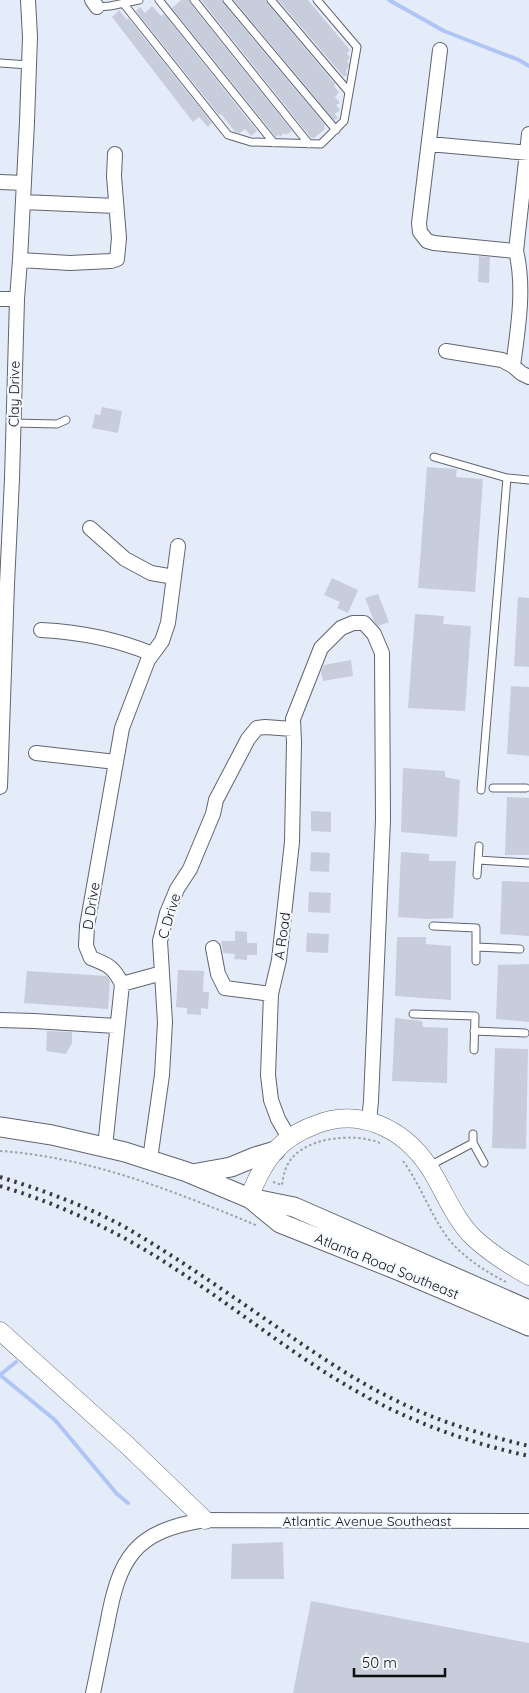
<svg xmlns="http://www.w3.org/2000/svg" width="529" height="1693" font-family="Quicksand,sans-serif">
<rect width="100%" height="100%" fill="#e5ecf9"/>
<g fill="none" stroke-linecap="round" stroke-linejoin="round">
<!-- stream -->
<path stroke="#aec5f5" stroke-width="4" d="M389,0L444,31L519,60L529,66
M0,1375L55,1420L117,1494L128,1503
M0,1375L16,1362"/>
</g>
<!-- building -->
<path fill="#c7cdda" d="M181,0H189L190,3L292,131L286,135L284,133L280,137L279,134L276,137L172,8Z
M201,0H222L223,3L325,125L324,126L325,129L314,138H311Z
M234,0H266L267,3L335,84L334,86L339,92L335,97L340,103L336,105L340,110L335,114L338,118L334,120Z
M278,0H308L350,50L347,53L350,58L347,61L349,64L348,68L346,70L347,75L344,77Z
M152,6L161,16L164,14L257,131L251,136L245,129L240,133L235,132L221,114L219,115L136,11L140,7L145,13Z
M119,10L127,20L128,18L212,123L208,127L199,117L193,122L112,17Z
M479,256L490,257L489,283L478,282Z
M102,407L122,411L118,433L92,428L95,414L100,415Z
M427,467L457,469L456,477L483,479L475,592L418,588Z
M332,578L358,590L348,613L337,608L340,602L324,595Z
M378,594L389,622L378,626L374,621L365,598Z
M518,597L529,598V667L514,666Z
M415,614L444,616L443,624L471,626L465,711L408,708Z
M351,660L353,676L323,681L321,672L324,665Z
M511,686L529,687V756L507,754Z
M403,768L445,771V777L460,780L457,837L401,832Z
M507,797L529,798V855H505Z
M311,811L331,812V832L311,831Z
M311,852L330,853L329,872L310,871Z
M401,852L429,854V861H456L453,918L427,919L398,917Z
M502,881L529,882V936L500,934Z
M309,892L331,893L330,913L308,912Z
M235,931L247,932V943H257V955H247V960L234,959L235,954L223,953L221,941H235Z
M307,933L329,934L328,953L306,952Z
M397,937H426V944L451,946V1000L395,996Z
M529,964V1022L496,1019L498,965Z
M178,970L204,971L203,992H209L208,1009L201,1008V1015L187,1014V1008L176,1007Z
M27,971L107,976L110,981L108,1009L24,1003Z
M395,1018L422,1021L423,1027L448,1028L447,1083L392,1081Z
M47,1031L72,1032V1043L66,1054L46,1051Z
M495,1048L528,1049L526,1149L492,1148Z
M283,1542L284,1579H231L232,1544Z
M311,1601L529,1643V1693H293Z"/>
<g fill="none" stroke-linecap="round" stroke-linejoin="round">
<defs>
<path id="service" d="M159,0L274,143
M194,0L309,144
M227,0L336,130
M271,0L349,92
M123,3L228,135L251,142L321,144L344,121L357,47L317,0
M97,7L110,6L139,0
M0,63L29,65
M13,423L57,424L66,420
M434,457L507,478L529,480
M493,788H526
M481,790L507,478
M478,860L528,863
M477,875L479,846
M433,926L476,928V961
M476,947L520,949
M413,1014L475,1016L474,1050
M474,1031L525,1033
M473,1143L484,1163
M429,1166L473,1143V1134"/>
<path id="minor" d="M92,0L97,7
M440,50L419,223L420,232L427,241L434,243L516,251
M429,144L529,153
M0,182L24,183
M23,202L116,206
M20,260L70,263L111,261L117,259L119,238L114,176L115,154
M0,299H17
M446,351L502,360L513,366L521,373L529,377
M513,366C518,329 525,287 516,251L529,134
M90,528L125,559L151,573L174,577
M41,630C79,632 117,639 152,654
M36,753L116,762
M0,787L7,584L12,479L17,299L20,260L27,122L30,37L28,0
M213,948L218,974L225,988L271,994
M122,984L162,973
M0,1020L34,1021L116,1026
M289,1138L278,1119L271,1100L268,1075L271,994L279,960L292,842L294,742L293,719L321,648L341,628L353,623H364L374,634L382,653L383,820L371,1101L369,1121
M105,1147L122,984C113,966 108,965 91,958L86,946L87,926L122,728L148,660L162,641L168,623L178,546
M150,1159L162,1075L165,1022L160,941L167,913L177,889L190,869L213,814L216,800L248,739L257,728L265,727L293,729
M93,1693C98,1670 102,1648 107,1625C119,1558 134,1531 205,1520L529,1521"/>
<path id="tertiary" d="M249,1198C263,1162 277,1139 315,1125C359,1107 403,1128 429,1167C444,1190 453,1217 473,1237C490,1253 509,1265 529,1276
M0,1331L128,1446L205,1520"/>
<path id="secondary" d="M0,1127L52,1135L125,1152L187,1172L249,1198L294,1207L529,1310
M192,1174L231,1167L255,1157L275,1151
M252,1200L280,1223L400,1271L529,1326"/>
</defs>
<!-- service casing -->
<use href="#service" stroke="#5f6570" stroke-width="9"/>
<!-- minor casing -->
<use href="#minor" stroke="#5f6570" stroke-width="16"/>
<!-- tertiary casing -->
<use href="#tertiary" stroke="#5f6570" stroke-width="19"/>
<!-- secondary casing -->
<use href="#secondary" stroke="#5f6570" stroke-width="21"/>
<!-- path -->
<path stroke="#9ca1ab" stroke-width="2" stroke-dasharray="2.5 2.5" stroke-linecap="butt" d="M0,1151C90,1157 176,1192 258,1226
M403,1161C420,1184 429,1211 445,1234C459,1255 486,1272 508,1283
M273,1182L282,1185C283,1179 284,1171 287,1166C300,1137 354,1132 380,1143"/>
<!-- service -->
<use href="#service" stroke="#fff" stroke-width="7"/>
<!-- minor -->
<use href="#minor" stroke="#fff" stroke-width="14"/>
<!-- tertiary -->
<use href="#tertiary" stroke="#fff" stroke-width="18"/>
<!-- secondary -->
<use href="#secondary" stroke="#fff" stroke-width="19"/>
<!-- rail -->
<path stroke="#35383e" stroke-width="4" stroke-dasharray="2.5 5" stroke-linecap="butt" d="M0,1177C42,1190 84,1205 123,1226C180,1259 233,1297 287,1334C321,1357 356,1381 393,1399C436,1421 483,1435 529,1446
M0,1186C63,1205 123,1234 177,1270C242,1312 301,1362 369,1398C419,1425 474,1444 529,1456"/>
</g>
<g text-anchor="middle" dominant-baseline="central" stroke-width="4.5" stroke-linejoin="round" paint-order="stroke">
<!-- street labels -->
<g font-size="14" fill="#0c0e12" stroke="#f6f9fe">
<text transform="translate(14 394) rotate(-89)">Clay Drive</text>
<text transform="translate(91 906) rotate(-81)">D Drive</text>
<text transform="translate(169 916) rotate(-73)">C Drive</text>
<text transform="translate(282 936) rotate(-82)">A Road</text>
<text transform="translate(387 1266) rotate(22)">Atlanta Road Southeast</text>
<text x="367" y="1521">Atlantic Avenue Southeast</text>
</g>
</g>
<!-- scale -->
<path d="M354 1668v8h91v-8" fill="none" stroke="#0c0e12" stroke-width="2.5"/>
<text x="362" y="1668" font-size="15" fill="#0c0e12" stroke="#f6f9fe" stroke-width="4" paint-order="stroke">50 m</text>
</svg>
